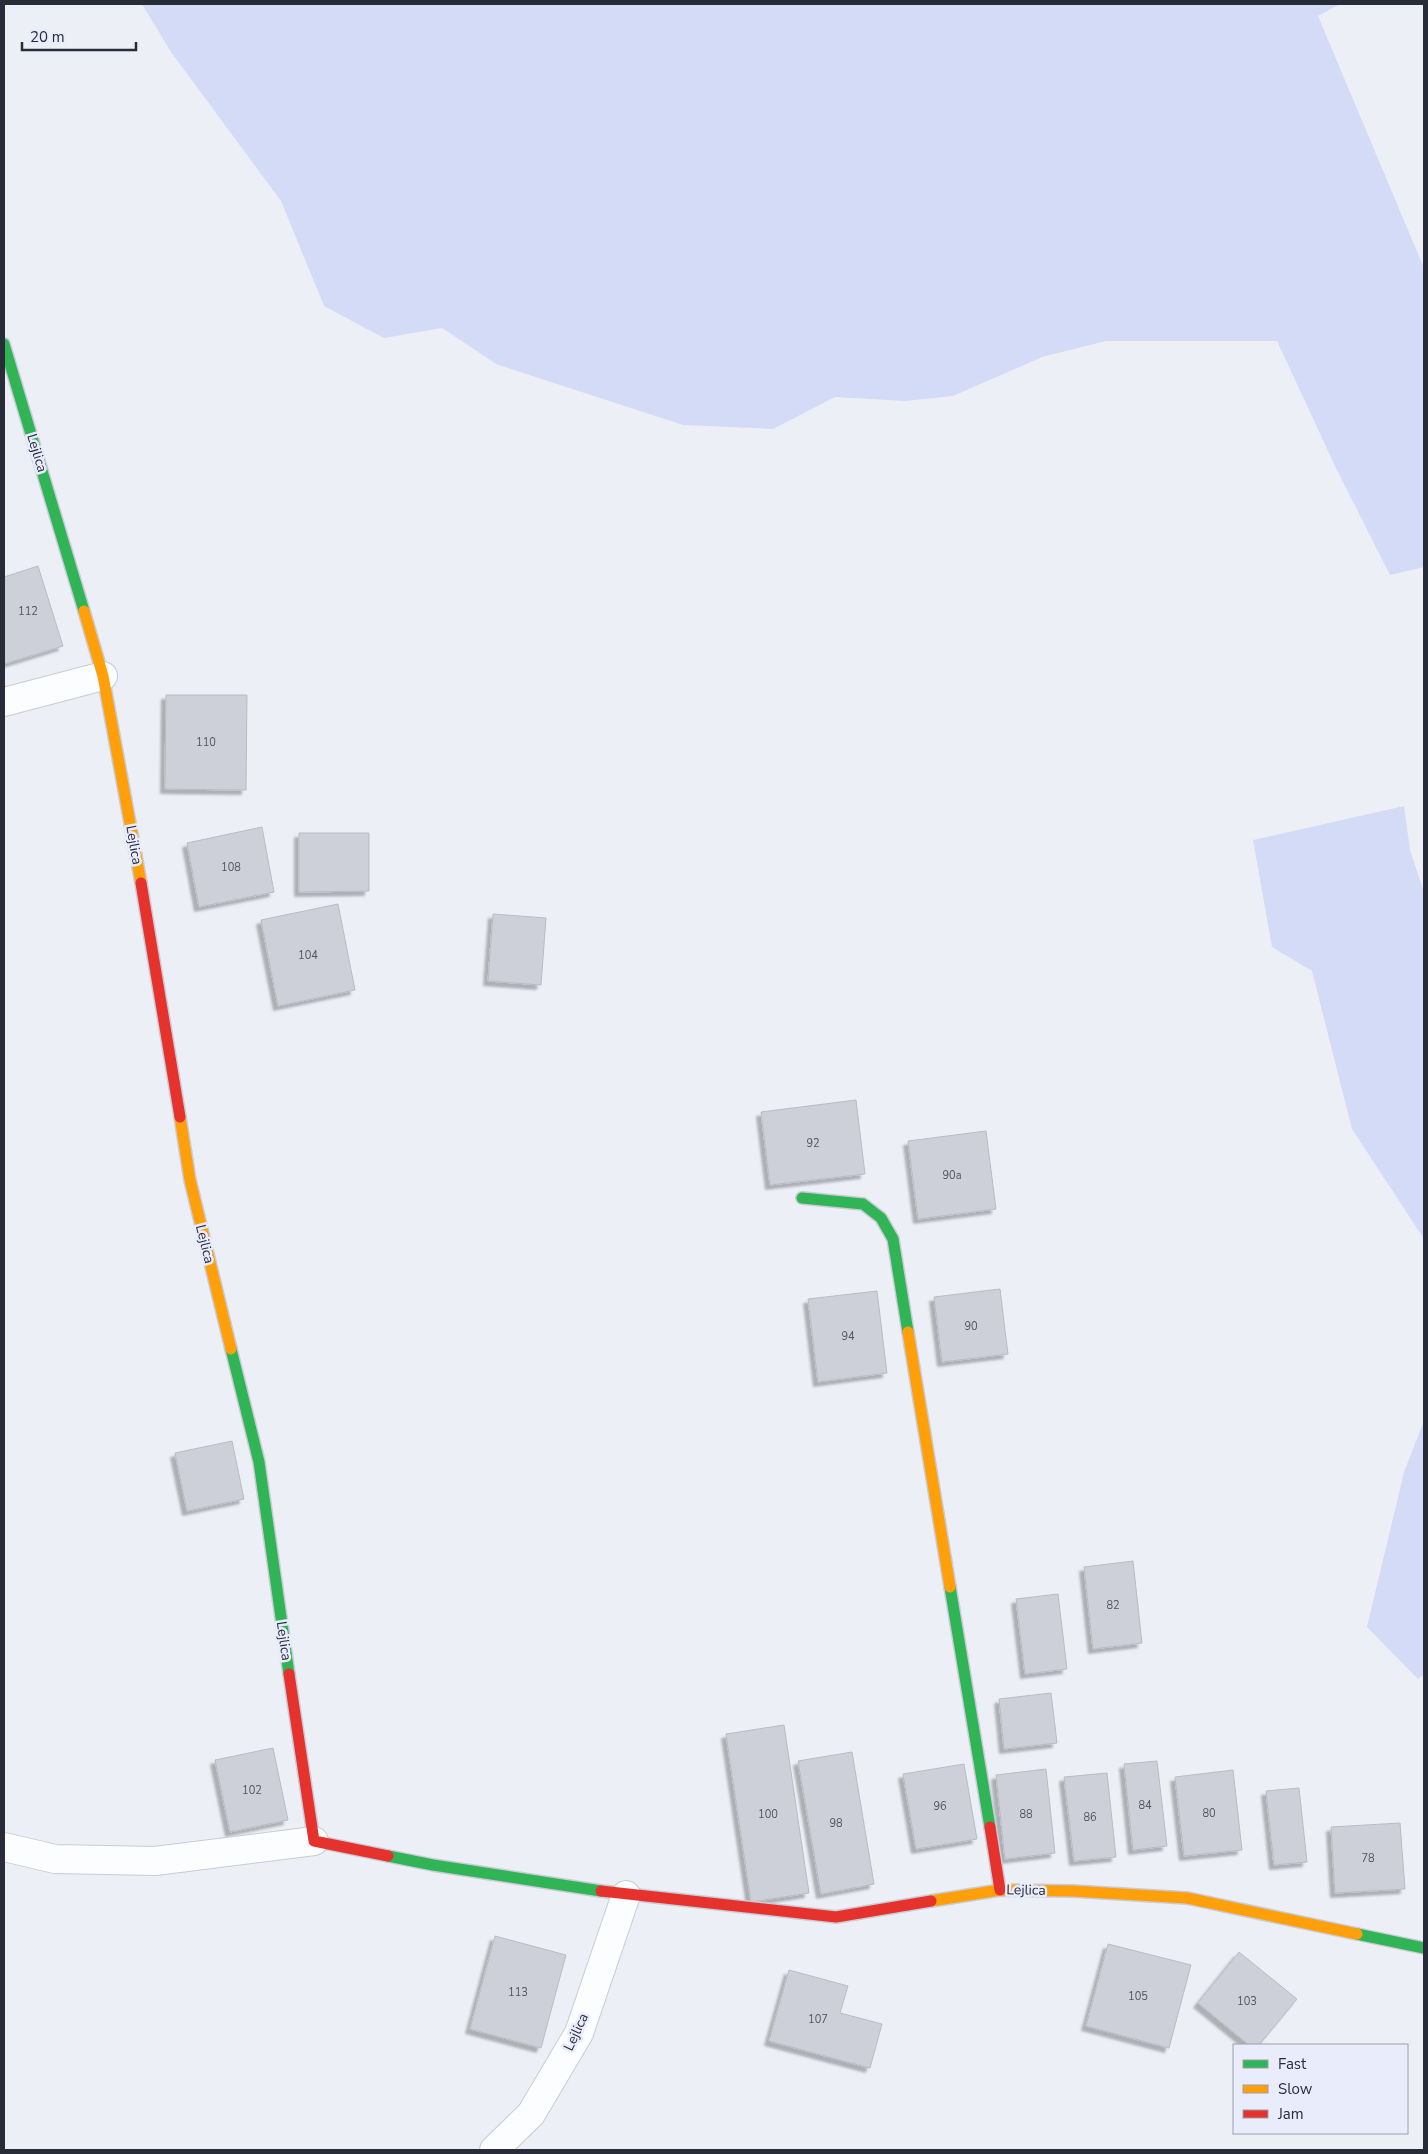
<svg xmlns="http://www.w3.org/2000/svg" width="1428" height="2154" font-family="'Nunito Sans',sans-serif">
<defs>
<filter id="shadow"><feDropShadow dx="-4.5" dy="4.5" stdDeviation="1" flood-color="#0004"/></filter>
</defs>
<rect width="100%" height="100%" fill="#edeff7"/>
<!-- green -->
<path fill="#d4dbf6" d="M142,4H1340L1318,16L1424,268V567L1390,575L1335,466L1277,341H1106L1042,357L953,396L905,401L835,397L773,429L683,425L496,364L442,328L384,338L324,306L281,201L171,52Z
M1404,806L1410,850L1424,892V1239L1352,1129L1312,971L1272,947L1253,840Z
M1424,1421V1674L1418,1679L1367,1627L1404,1472Z"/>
<!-- building -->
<path fill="#cdd0d9" stroke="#b9bbc5" filter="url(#shadow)" d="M38,566L63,646L4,664V577Z
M166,695H247L246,790L165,789Z
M262,827L274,892L199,907L187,843Z
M299,833H369V891L299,892Z
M338,904L355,990L278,1006L261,920Z
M493,914L546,918L541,985L488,981Z
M856,1100L865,1174L770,1185L761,1112Z
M986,1131L996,1209L918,1219L908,1141Z
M1000,1289L1008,1354L942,1362L934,1297Z
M877,1291L887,1373L818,1382L808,1299Z
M232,1441L244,1499L187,1511L175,1453Z
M1133,1561L1142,1643L1093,1649L1084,1567Z
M1058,1594L1067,1669L1025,1674L1016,1599Z
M1051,1693L1057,1743L1004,1749L999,1699Z
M784,1725L809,1893L751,1902L726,1734Z
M273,1748L288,1820L230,1832L215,1760Z
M852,1752L874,1884L821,1894L798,1761Z
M1157,1761L1167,1846L1133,1850L1124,1764Z
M964,1764L977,1839L916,1849L903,1774Z
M1046,1769L1055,1853L1005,1859L996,1775Z
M1233,1770L1242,1850L1184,1856L1175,1777Z
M1107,1773L1116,1857L1074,1861L1064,1777Z
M1299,1788L1307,1862L1274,1865L1266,1791Z
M1400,1823L1405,1889L1335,1893L1331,1827Z
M495,1936L566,1955L541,2048L470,2029Z
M1108,1944L1191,1965L1169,2048L1086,2026Z
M1239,1952L1297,1999L1259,2045H1249L1198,2003Z
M789,1970L848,1986L840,2013L882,2024L870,2068L769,2041Z"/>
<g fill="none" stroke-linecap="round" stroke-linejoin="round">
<defs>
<path id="street" d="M4,702L103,676
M4,1847L55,1859L155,1861L314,1841
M494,2150L531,2114L579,2033L626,1895"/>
<path id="fast" d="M4,344L84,611
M802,1198L863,1204L881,1218L893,1239L908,1332
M231,1349L259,1462L289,1674
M950,1587L990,1827
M388,1856L433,1865L601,1891
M1357,1934L1424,1948"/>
<path id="slow" d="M84,611L103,676L141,883
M180,1117L190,1180L231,1349
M908,1332L950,1587
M931,1901L1000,1890L1073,1891L1187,1898L1357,1934"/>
<path id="jam" d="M141,883L180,1117
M289,1674L314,1841L388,1856
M990,1827L1000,1890
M601,1891L836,1917L931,1901"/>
</defs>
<!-- street casing -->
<use href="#street" stroke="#c9cbd6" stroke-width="30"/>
<!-- fast casing -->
<use href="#fast" stroke="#c9cbd6" stroke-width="14"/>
<!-- slow casing -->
<use href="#slow" stroke="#c9cbd6" stroke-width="14"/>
<!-- jam casing -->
<use href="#jam" stroke="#c9cbd6" stroke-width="14"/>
<!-- street -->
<use href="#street" stroke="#fcfdfe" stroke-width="28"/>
<!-- fast -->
<use href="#fast" stroke="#30b455" stroke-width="11"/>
<!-- slow -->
<use href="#slow" stroke="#ff9f0a" stroke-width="11"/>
<!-- jam -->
<use href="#jam" stroke="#e5322d" stroke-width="11"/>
</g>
<g text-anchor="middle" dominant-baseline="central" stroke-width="5" stroke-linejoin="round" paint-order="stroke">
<!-- number labels -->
<g font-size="11" fill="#515460">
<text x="28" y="611">112</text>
<text x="206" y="742">110</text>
<text x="231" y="867">108</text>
<text x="308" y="955">104</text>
<text x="813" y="1143">92</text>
<text x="952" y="1175">90a</text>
<text x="971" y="1326">90</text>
<text x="848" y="1336">94</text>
<text x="1113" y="1605">82</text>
<text x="252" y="1790">102</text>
<text x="1145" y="1805">84</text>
<text x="940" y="1806">96</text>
<text x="1209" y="1813">80</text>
<text x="768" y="1814">100</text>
<text x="1026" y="1814">88</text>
<text x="1090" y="1817">86</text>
<text x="836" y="1823">98</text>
<text x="1368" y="1858">78</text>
<text x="518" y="1992">113</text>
<text x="1138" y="1996">105</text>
<text x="1247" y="2001">103</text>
<text x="818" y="2019">107</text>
</g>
<!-- street labels -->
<g font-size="14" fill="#282b38" stroke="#e9edfb">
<text transform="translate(37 453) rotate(73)">Lejlica</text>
<text transform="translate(134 845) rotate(80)">Lejlica</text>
<text transform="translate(205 1244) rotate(76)">Lejlica</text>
<text transform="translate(284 1641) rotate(82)">Lejlica</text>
<text transform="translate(1026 1890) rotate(1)">Lejlica</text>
<text transform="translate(576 2032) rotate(-65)">Lejlica</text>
</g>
</g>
<!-- border -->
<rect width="1428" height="2154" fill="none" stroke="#282b38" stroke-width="10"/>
<!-- legend -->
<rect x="1233" y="2044" width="175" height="90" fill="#e9edfb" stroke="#9c9fad"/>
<rect x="1243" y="2060" width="25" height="8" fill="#30b455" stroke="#9c9fad"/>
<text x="1278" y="2069" font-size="15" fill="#282b38">Fast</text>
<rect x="1243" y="2085" width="25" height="8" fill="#ff9f0a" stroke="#9c9fad"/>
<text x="1278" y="2094" font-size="15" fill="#282b38">Slow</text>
<rect x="1243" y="2110" width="25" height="8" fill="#e5322d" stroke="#9c9fad"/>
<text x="1278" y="2119" font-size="15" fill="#282b38">Jam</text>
<!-- scale -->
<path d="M22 42v8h114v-8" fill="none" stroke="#282b38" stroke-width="2.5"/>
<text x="30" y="42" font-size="15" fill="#282b38" stroke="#e9edfb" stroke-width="4" paint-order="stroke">20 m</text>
</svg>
